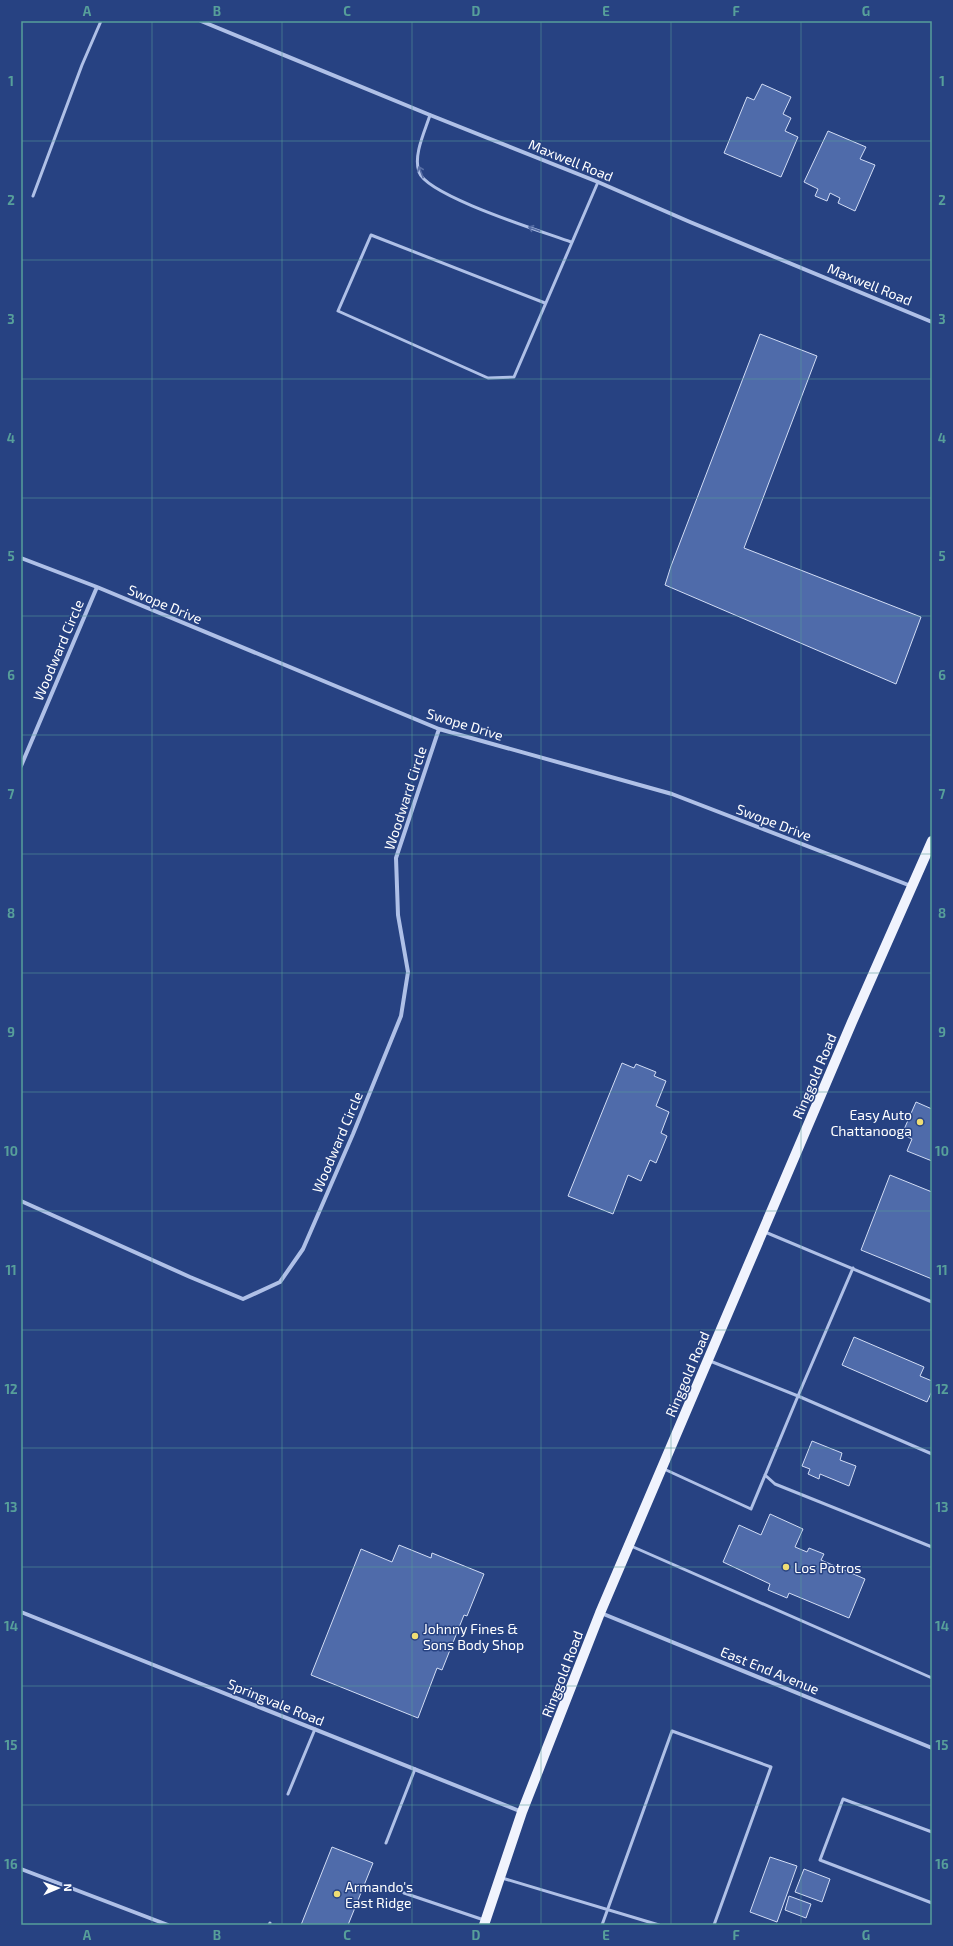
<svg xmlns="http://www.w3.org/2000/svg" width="953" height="1946" font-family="'Exo 2',sans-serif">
<rect width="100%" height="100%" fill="#274282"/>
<!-- building -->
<path fill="#4f6baa" stroke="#d2ddf5" d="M762,84L791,97L783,114L791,118L785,131L798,137L781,177L724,153L747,97L754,100Z
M828,131L866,147L860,159L875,165L855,211L838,203L840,198L830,193L827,201L815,196L818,189L804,182Z
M760,334L817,356L744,548L921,617L896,684L665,585L671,566Z
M622,1063L634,1068L636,1064L656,1072L654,1076L666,1081L656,1106L669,1112L661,1133L667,1136L656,1163L650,1160L641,1181L628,1175L613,1214L568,1196Z
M916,1102L932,1109V1161L907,1151L912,1139L902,1134Z
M890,1175L932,1192V1279L861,1250Z
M854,1337L924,1367L920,1376L932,1381V1391L927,1402L842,1365Z
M812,1441L842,1453L840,1460L856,1466L849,1486L820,1474L819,1479L808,1474L810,1469L802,1466Z
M770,1514L803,1529L795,1547L807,1552L809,1548L824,1554L821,1560L865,1579L849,1618L789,1593L787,1598L768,1590L770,1584L723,1562L739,1525L761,1535Z
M399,1545L431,1558L432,1553L484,1574L467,1616L464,1615L442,1670L437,1668L418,1718L311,1675L361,1549L392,1562Z
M332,1847L373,1863L348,1925H301Z
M770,1857L797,1866L777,1922L750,1912Z
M804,1869L830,1879L822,1902L795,1892Z
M789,1896L811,1904L806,1918L785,1910Z"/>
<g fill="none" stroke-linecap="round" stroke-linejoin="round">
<!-- service -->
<path stroke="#afc0e7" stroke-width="3" d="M430,115C425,131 413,155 419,172C427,196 544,232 571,242
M33,196L82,65L101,21
M545,303L371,235L338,311L488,378L514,377L598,182
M765,1232L932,1302
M853,1268L798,1396L932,1454
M664,1469L751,1509L798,1396L710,1361
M765,1475L775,1484L932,1547
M631,1546L932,1678
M288,1794L315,1729
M932,1832L843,1799L820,1860L932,1903
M386,1843L415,1769
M502,1878L659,1925
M404,1893L484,1920
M269,1925L270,1923
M602,1925L672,1731L771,1767L714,1925"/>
<!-- minor -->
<path stroke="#afc0e7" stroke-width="4" d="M201,21L430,115L598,182L690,222L932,322
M21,558L97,587L439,729L672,794L911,886
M21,766L97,587
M21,1201L190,1277L243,1299L280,1282L303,1249L353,1134L401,1016L408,972L398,915L396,858L439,729
M21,1612L522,1812
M601,1613L932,1748
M21,1869L168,1925"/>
<!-- primary -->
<path stroke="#f0f3fd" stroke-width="10" d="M484,1925L522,1812L600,1613L852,1022L932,841"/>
</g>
<!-- one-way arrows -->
<defs><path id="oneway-shaft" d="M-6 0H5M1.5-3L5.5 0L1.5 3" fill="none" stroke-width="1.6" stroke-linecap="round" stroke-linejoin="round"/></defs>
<g stroke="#576ea5">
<use href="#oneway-shaft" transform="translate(421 172) rotate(-111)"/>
<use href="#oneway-shaft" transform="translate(534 229) rotate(-160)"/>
</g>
<!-- grid -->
<path fill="none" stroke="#579f9a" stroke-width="1" stroke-opacity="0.55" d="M152,21V1925M282,21V1925M412,21V1925M541,21V1925M671,21V1925M801,21V1925M21,141H932M21,260H932M21,379H932M21,498H932M21,616H932M21,735H932M21,854H932M21,973H932M21,1092H932M21,1211H932M21,1330H932M21,1448H932M21,1567H932M21,1686H932M21,1805H932"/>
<!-- markers -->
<g fill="#efdd74" stroke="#274282" stroke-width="1.5">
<circle cx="920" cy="1122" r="4"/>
<circle cx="786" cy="1567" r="4"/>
<circle cx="415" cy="1636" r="4"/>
<circle cx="337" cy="1894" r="4"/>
</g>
<g text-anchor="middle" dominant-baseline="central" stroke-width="3" stroke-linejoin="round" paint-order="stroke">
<!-- street labels -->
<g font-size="14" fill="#fff" stroke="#274282">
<text transform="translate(571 160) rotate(22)">Maxwell Road</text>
<text transform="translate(870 284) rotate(22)">Maxwell Road</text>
<text transform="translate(165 604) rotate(23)">Swope Drive</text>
<text transform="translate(58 650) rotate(-67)">Woodward Circle</text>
<text transform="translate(465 724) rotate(17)">Swope Drive</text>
<text transform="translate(405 798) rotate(-72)">Woodward Circle</text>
<text transform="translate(774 822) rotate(21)">Swope Drive</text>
<text transform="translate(814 1076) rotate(-67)">Ringgold Road</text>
<text transform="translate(337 1142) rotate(-67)">Woodward Circle</text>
<text transform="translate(687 1374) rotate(-67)">Ringgold Road</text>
<text transform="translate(770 1670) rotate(22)">East End Avenue</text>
<text transform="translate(562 1674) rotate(-69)">Ringgold Road</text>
<text transform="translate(276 1702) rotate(22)">Springvale Road</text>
</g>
<!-- poi labels -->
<g font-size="14" fill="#fff" stroke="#274282" text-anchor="start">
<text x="912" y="1114" text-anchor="end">Easy Auto<tspan x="912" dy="16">Chattanooga</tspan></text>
<text x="794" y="1567">Los Potros</text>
<text x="423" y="1628">Johnny Fines &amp;<tspan x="423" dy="16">Sons Body Shop</tspan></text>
<text x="345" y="1886">Armando's<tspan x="345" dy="16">East Ridge</tspan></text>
</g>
</g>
<!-- border -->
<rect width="953" height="1946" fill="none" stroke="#274282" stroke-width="44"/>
<!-- north arrow -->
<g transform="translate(58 1888) rotate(88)" stroke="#274282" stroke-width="3" paint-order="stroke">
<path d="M0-3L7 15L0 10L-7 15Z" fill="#ffffff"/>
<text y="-6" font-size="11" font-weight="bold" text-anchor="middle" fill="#ffffff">N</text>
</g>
<rect x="22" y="22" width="909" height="1902" fill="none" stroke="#579f9a" stroke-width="1.5"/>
<g font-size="13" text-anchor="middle" font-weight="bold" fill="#579f9a">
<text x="87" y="16">A</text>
<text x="217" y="16">B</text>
<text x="347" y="16">C</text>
<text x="476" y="16">D</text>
<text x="606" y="16">E</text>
<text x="736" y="16">F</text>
<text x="866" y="16">G</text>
<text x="11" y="86">1</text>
<text x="942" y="86">1</text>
<text x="11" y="205">2</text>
<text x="942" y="205">2</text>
<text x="11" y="324">3</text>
<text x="942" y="324">3</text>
<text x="11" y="443">4</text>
<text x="942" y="443">4</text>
<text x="11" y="561">5</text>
<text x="942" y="561">5</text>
<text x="11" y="680">6</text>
<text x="942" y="680">6</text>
<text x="11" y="799">7</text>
<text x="942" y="799">7</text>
<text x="11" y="918">8</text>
<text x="942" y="918">8</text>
<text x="11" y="1037">9</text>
<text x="942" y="1037">9</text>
<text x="11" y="1156">10</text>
<text x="942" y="1156">10</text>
<text x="11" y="1275">11</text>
<text x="942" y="1275">11</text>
<text x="11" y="1394">12</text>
<text x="942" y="1394">12</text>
<text x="11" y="1512">13</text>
<text x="942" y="1512">13</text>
<text x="11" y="1631">14</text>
<text x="942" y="1631">14</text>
<text x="11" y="1750">15</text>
<text x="942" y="1750">15</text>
<text x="11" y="1869">16</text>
<text x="942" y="1869">16</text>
<text x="87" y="1940">A</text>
<text x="217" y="1940">B</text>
<text x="347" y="1940">C</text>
<text x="476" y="1940">D</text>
<text x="606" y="1940">E</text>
<text x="736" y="1940">F</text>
<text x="866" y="1940">G</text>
</g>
</svg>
